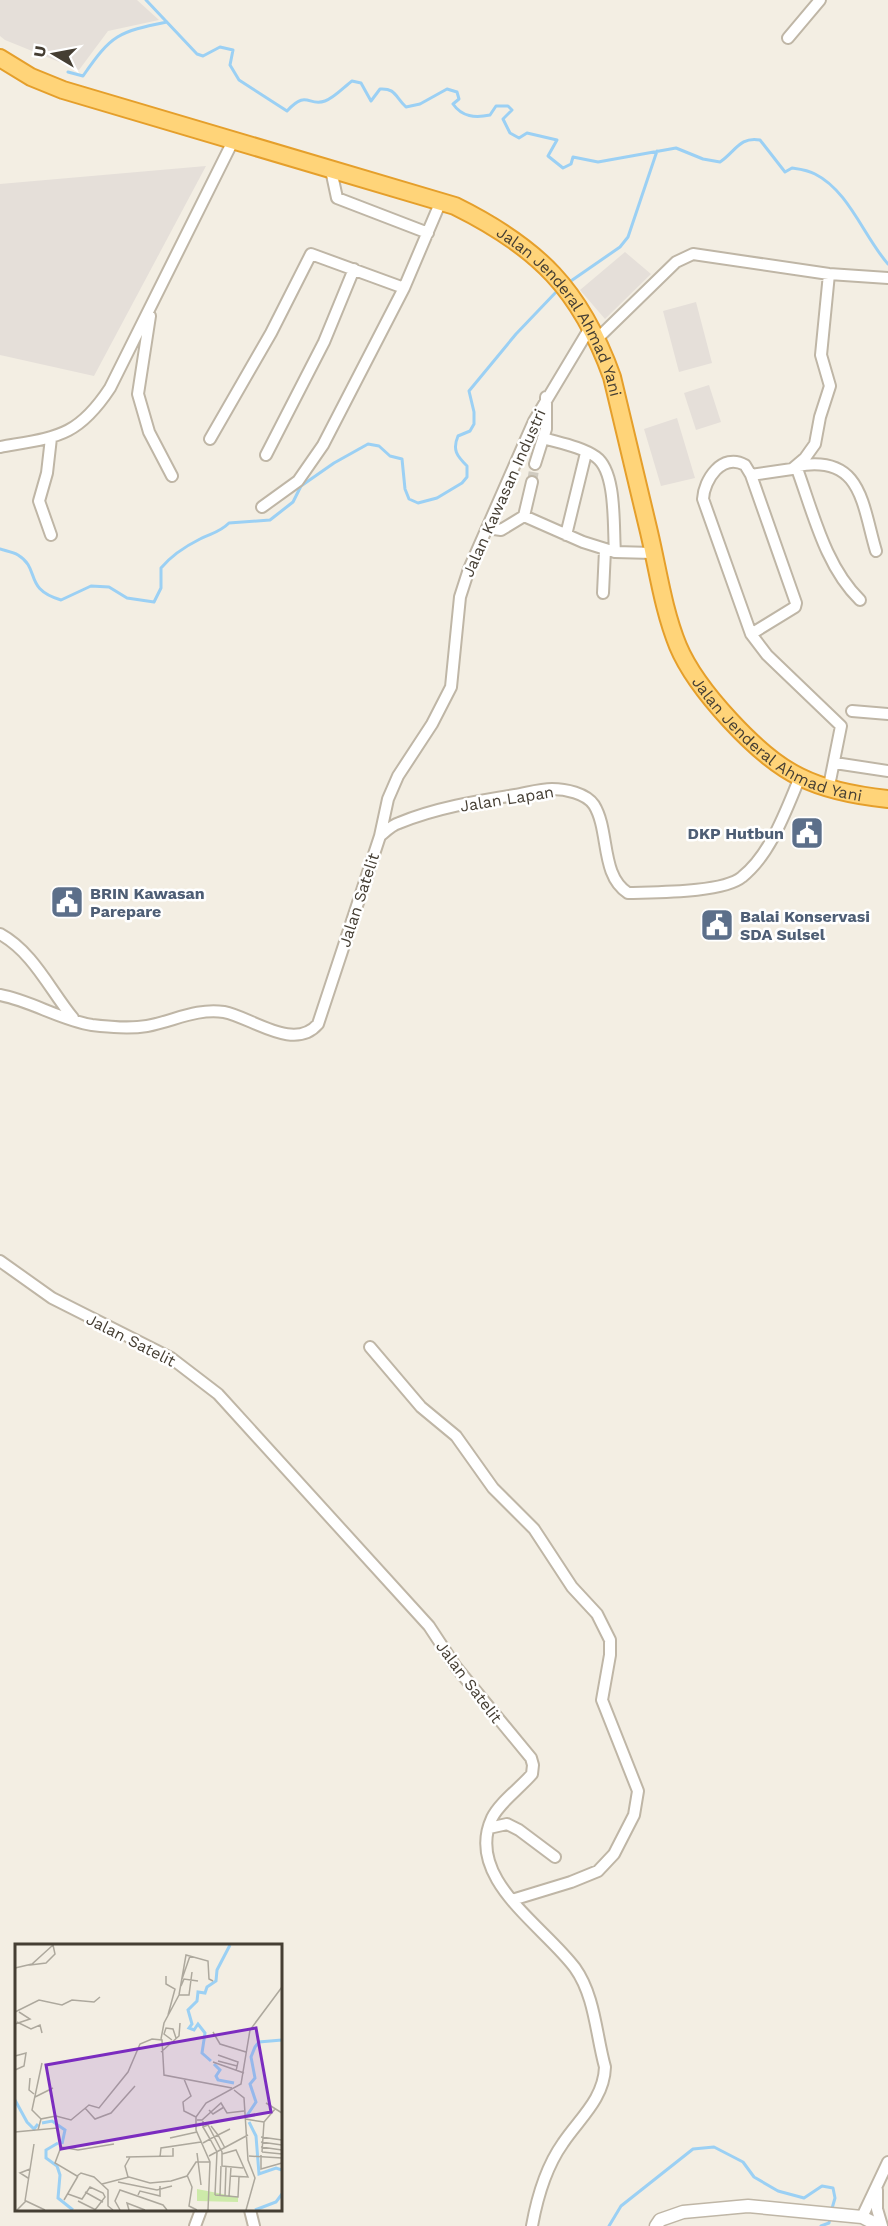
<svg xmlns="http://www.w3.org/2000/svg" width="888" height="2226" font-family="'Work Sans',sans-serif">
<rect width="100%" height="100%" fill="#f3eee3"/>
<!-- industrial -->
<path fill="#e5dfd9" d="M0,0H137L159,20L108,31L79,70L5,40L0,36Z
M206,166L94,376L0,355V184Z
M625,252L651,274L605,319L580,290Z
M696,302L712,363L679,372L663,311Z
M709,385L721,422L696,430L684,393Z
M677,418L695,478L661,486L644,429Z"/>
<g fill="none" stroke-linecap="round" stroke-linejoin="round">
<!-- stream -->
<path stroke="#9bd0f4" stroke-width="3" d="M146,0L197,54L203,56L220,47L233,50L230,65L239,80L287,111C307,89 308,107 325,101C334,98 344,87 352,81L361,83L371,101L380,89C396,88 395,97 406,107L420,104L447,89L457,92L459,99L453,104C462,117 475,118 490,115L496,106H508L512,110L503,119L510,133L519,138L527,133L557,140L548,156L563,168L571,164L573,157L598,162L676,148L703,159L720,162C735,152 740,136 760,140L785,172L792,168C799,169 808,170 815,174C849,191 864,237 888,264
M68,72L83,76C112,34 118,32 167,22
M568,283L620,247L628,237L657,151
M0,549C6,551 13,552 18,555C41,569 23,589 61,600L91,586L109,587L127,598L154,602L161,588V568C171,556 186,546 200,539C211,533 219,533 229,523L270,520L293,502L301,486L334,463L368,444L379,446L390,456L402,459L405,489L409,499L418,503L437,498L462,483L467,477V466C457,456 452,450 458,436L470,431L474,424V412L469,391L516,334L558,290
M609,2226L621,2206L693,2149L714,2147L743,2162L754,2177L778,2191L804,2198L822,2186L833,2188L835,2198L831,2212
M821,2226L829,2223L830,2218"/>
<!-- minor-tunnel -->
<path stroke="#d0cbc0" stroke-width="10" stroke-dasharray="10 5" stroke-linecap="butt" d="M532,482L535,464"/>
<defs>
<path id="minor" d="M788,38L820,0
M331,170L337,198L428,233
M150,316L138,394L149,432L172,476
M598,338L676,262L693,254L829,274L888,278
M51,438L47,473L39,501L51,535
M543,438C560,443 582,447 596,457C617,472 613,528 615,552L653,553
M210,439L271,333L311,254L404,288
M0,447C56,437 77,438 110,388L233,141
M266,455L324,342L354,269
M535,464L546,429V397
M796,466C813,512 825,566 860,600
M797,466C862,454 862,504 876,551
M751,475L792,469L805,458L815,444L820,417L830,386L821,355L829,274
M262,507L298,481L323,445L404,288L441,201
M524,516L583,542L615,552
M487,528L501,530L524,516L532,482
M566,535L586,453
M603,593L605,550
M751,634L795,607L796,603L751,475L745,465C722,452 704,480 703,499L751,634L767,655L841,726L829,786
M852,711L888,714
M835,763L888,771
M380,836C386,831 392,825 399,823C435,808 477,801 515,795C527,793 540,789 552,789C565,789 586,793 594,805C610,831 600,875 628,893C653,892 723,893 742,877C771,854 786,810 800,777
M0,934C33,952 50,990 73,1018
M0,995C32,1001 60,1020 92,1025C110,1027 129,1029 147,1026C174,1021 196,1008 224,1012C251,1017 294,1052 318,1024L380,836L388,799L398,776L432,724L451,687L460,597L469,569L534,421L591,326
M0,1261L52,1298L171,1358L218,1394L429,1626L456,1667L531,1758L533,1765L532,1774C520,1788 500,1802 492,1818C464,1878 544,1926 575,1968C595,1996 596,2035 605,2067C604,2099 579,2119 563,2143C546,2167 537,2198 532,2226
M370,1347L421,1407L456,1436L493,1488L534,1529L572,1587L597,1614L610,1640V1655L602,1700L638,1791L634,1815L614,1854L598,1871L571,1882L512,1900
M489,1828L507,1824L519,1830L555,1857
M877,2190V2209L882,2226
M250,2210L254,2226
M862,2217L888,2162
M195,2226L201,2210"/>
<path id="tertiary" d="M656,2226L660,2220L683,2212L748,2206L862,2217L880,2226"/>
<g id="trunk">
<path id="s1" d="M0,58L31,77L63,90L455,206C538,247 581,290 612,377C624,429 637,480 649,532C658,570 663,609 678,646C696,689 758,757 800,777C826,790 859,796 888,799"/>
</g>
</defs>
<!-- minor casing -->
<use href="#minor" stroke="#bfb6a6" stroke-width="14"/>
<!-- tertiary casing -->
<use href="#tertiary" stroke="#bfb6a6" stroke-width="15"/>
<!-- trunk casing -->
<use href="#trunk" stroke="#e59f2b" stroke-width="20"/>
<!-- minor -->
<use href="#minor" stroke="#fff" stroke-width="10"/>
<!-- tertiary -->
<use href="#tertiary" stroke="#fff" stroke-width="12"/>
<!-- trunk -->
<use href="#trunk" stroke="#ffd479" stroke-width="16"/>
</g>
<!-- icons -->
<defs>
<symbol id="civic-square" viewBox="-11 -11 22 22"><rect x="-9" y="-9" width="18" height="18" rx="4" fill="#5c6f8a" stroke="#fff"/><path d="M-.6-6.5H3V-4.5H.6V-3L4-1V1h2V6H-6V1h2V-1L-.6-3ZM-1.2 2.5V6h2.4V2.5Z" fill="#fff"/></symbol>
</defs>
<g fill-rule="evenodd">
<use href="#civic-square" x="788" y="814" width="38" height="38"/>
<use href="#civic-square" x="48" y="883" width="38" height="38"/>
<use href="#civic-square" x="698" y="906" width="38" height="38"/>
</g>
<g text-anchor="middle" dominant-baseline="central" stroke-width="5" stroke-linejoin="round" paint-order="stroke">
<!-- street labels -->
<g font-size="16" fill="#453e33" stroke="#fff">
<text stroke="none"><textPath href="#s1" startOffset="634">Jalan Jenderal Ahmad Yani</textPath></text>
<text transform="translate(504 493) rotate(-66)">Jalan Kawasan Industri</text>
<text stroke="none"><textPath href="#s1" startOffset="1138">Jalan Jenderal Ahmad Yani</textPath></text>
<text transform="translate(507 799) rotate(-9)">Jalan Lapan</text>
<text transform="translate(359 900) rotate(-72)">Jalan Satelit</text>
<text transform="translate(131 1340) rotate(27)">Jalan Satelit</text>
<text transform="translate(469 1682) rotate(53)">Jalan Satelit</text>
</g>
<!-- service labels -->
<g font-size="16" font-weight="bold" fill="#4e5e75" stroke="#fff" text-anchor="start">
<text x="784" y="833" text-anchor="end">DKP Hutbun</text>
<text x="90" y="893">BRIN Kawasan<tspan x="90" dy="18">Parepare</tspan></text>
<text x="740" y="916">Balai Konservasi<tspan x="740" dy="18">SDA Sulsel</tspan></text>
</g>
</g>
<!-- overview -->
<g transform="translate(15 1944)">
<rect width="267" height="267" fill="#f3eee3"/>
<path d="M182,245L223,253V258L182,257Z" fill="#cdeaa9"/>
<path fill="none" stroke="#9bd0f4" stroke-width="3" d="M196,117L187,109L190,89L183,80L179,86L174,84L177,80L173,66L182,57L183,48L190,49L192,43L201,37L202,26L215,1M199,120L205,126L201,132L203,136L219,139M0,156L12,178L19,185L23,180M231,173L241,158L235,140L240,134L236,113L240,103L244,98L267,96M234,178L241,192L244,230L261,224L267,226M27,179L37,177L50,186L47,200M43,199L31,206V214L42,222L45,231L43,254L58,266M240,266L261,258L267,250"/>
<path fill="none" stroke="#ada89d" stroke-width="1.5" d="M15,21L31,19L40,10L38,1M0,24L17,20L38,1M151,32V40L160,45L153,71M167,35L175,12M166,42L169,35L183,37M164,51H174L177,28M0,68L24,56L47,61L57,56L79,58L85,53M2,78L16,85L25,81L27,89M0,80L15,75L4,68M198,88L205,100L231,108M146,95L149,79L164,51L171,11L193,17L194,35L198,37M157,96L149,90L151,84L158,85L161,94M146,108L164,92L165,79M203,111L223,118L221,127M0,112L11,109L9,122L0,126M203,117L222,122M198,118L229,129M15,134L14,146L19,150M169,135L176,152L168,158L169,167L181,173M219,146L229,154L233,216L240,234L231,266M20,153L38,144M251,159L267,169M70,164L80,175L96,169L120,142M194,166L198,170L209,163M26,175L17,166L27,119M230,175L249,178M182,176H187L206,159L212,169L229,167M188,177V183L193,181L207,208V222M196,182L203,191L215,185M188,183L195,195L203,191L210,204M23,186L26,175L41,172L56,176L74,161L84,164L113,128L125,100L137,95L147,96L149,131L217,144M0,188L42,184L46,203L40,219L62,232L66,229L79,233L93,246V262L98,266M246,193L267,196M155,194L182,188M246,198L267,201M188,199L195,195L202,208L200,251M46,203L63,206L99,200M246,203L267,206M247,208L249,178L260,165M247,208L267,210M182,209L186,241M207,210L221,206L233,233L215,232M246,211V225L267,219M194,212L233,191M234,212L267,214M111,213L158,212V204M145,213L146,204L186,198M207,222L228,224M172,231L177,243L174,262L182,266M113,233L110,222L115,213M13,234L5,229L15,225M103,238L142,246L157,242M87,240L114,233L135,239L156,237L172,232L181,218H195M70,248L88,258M53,250L67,255L75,243L88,249L90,253L80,266M123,251L125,247L145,252V242M200,251L223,253L224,233M205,251L206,222M210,252L211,223M214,252L216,223M49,256L63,232M10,257L19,200M63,257L81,266M2,266L11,257L30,266M105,266L100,257L105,246L148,261L152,266M114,266L112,259L130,266M193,266L195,218L181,186V173L191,159L226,140L235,86L267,43"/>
<path fill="#7b2cbf" fill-opacity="0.15" stroke="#7b2cbf" stroke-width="3" d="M241,84L256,168L46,205L31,121Z"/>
<rect width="267" height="267" fill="none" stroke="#453e33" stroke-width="3"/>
</g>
<!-- north arrow -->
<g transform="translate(54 54) rotate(280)" stroke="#ffffff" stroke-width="4.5" paint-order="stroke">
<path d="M0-4.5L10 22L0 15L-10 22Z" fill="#453e33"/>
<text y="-9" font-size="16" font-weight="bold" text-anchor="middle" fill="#453e33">U</text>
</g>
</svg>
